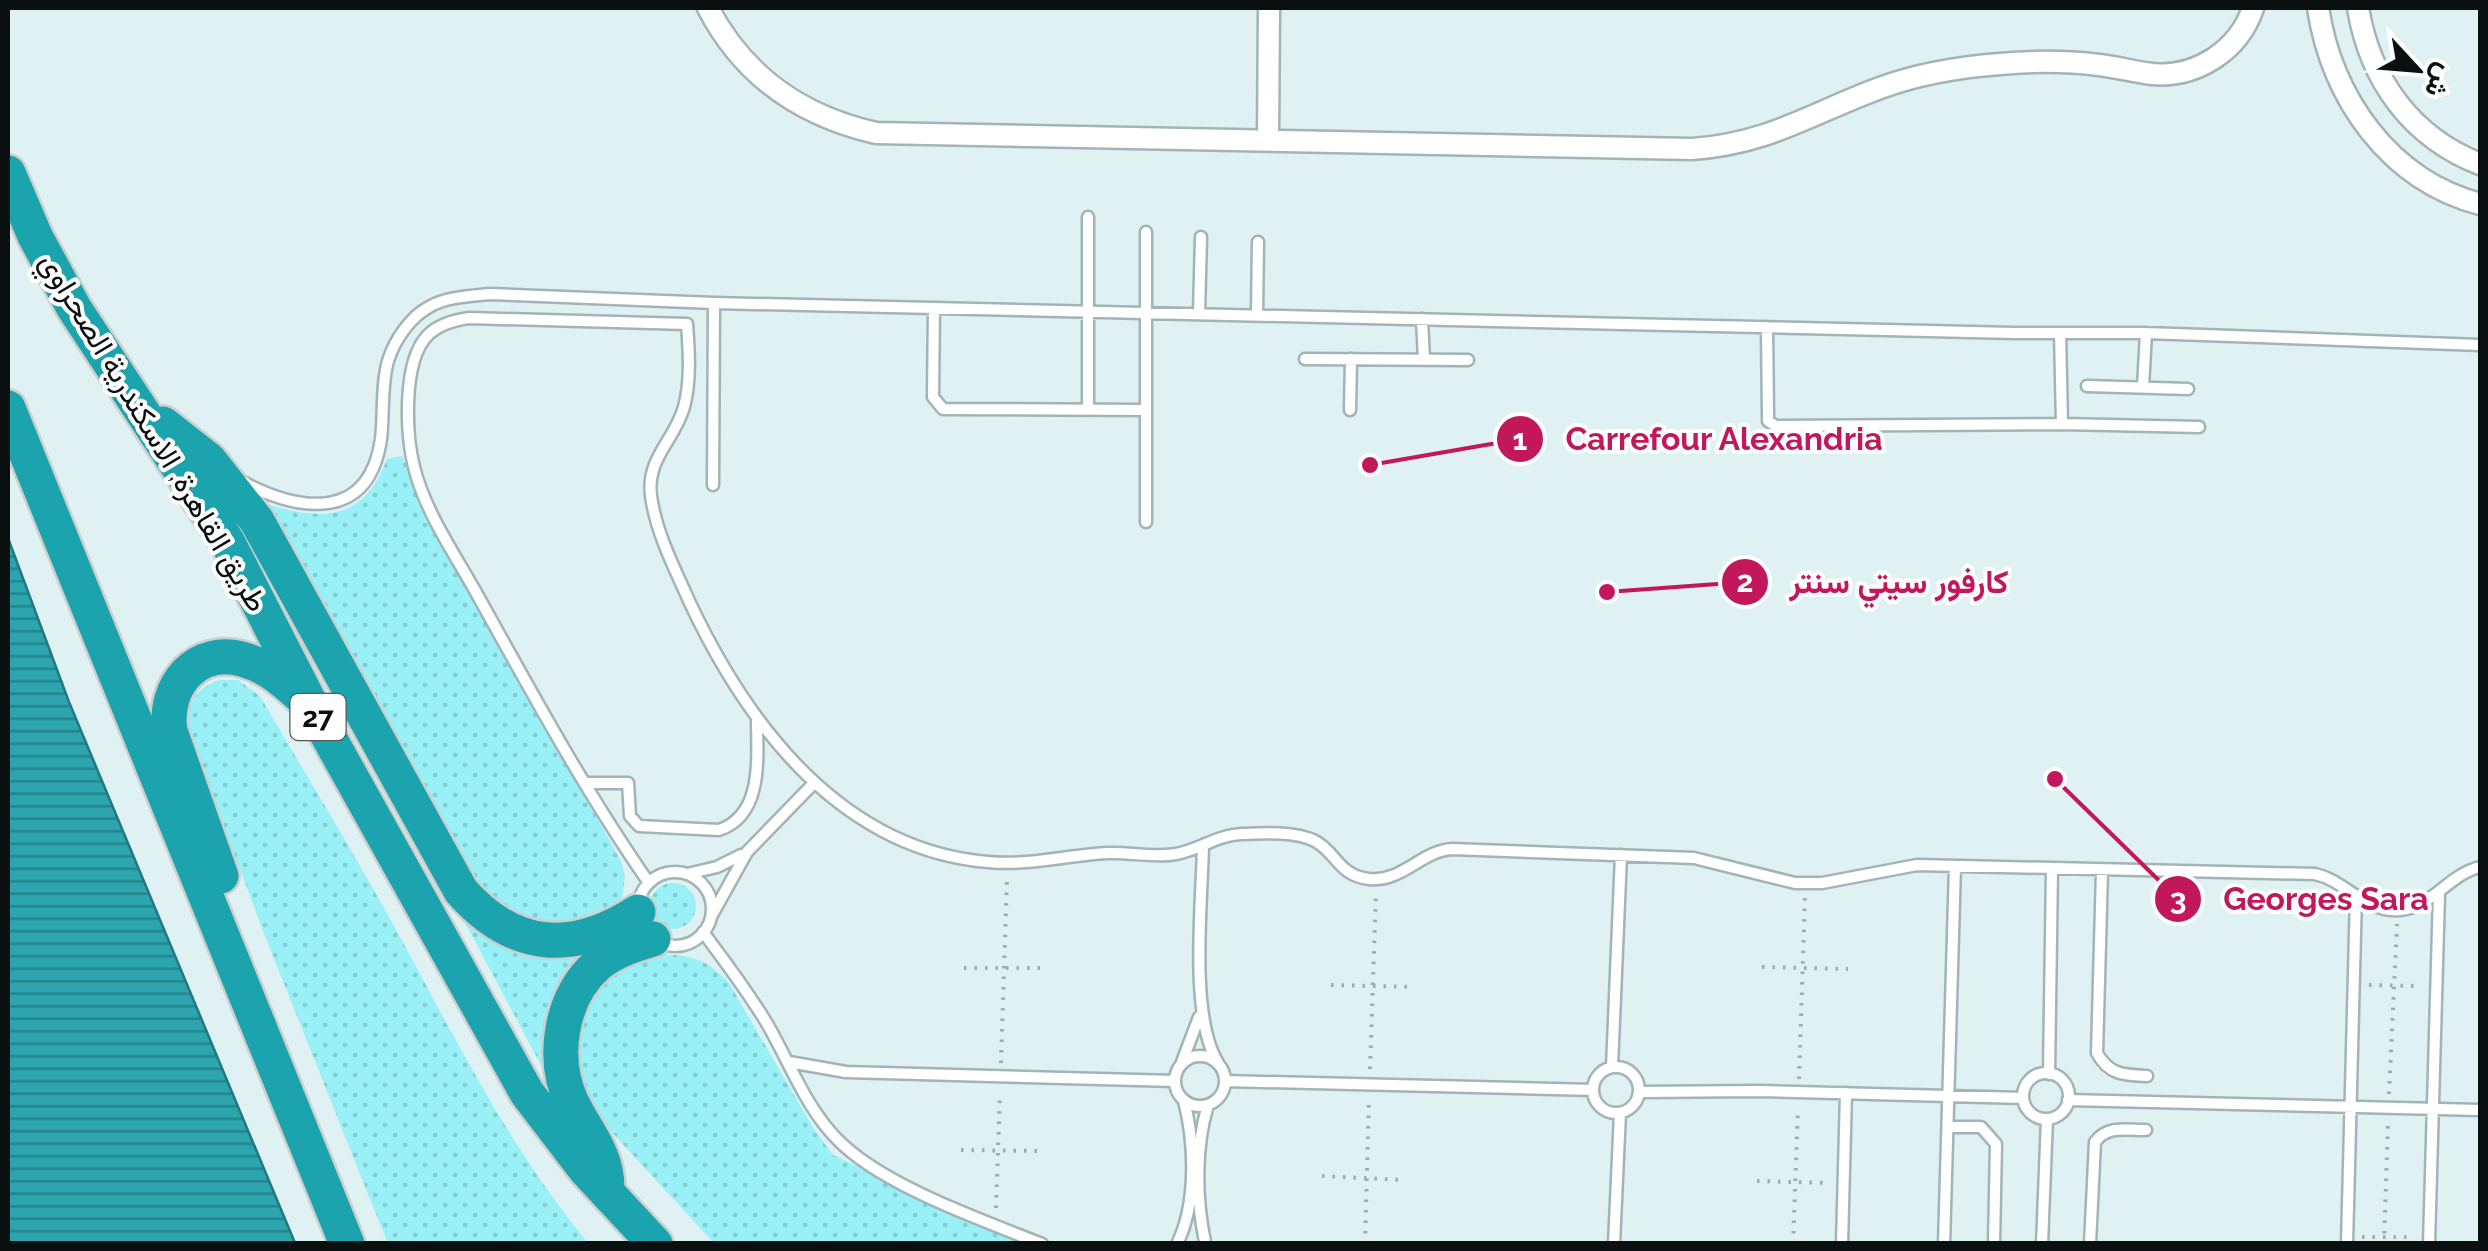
<svg xmlns="http://www.w3.org/2000/svg" width="2488" height="1251" font-family="Raleway,Vazirmatn,sans-serif">
<defs>
<pattern id="grass-dots" width="8" height="8" patternUnits="userSpaceOnUse" patternTransform="scale(2.5)"><rect width="8" height="8" fill="#99f0f6"/><path d="M2 2h.1M6 6h.1" fill="none" stroke="#82cdd2" stroke-width="1.8" stroke-linecap="round"/></pattern>
<pattern id="water-rules" width="6" height="5" patternUnits="userSpaceOnUse" patternTransform="scale(2.5)"><rect width="6" height="5" fill="#2ca5ae"/><path d="M0 2.5h6" fill="none" stroke="#24858c"/></pattern>
</defs>
<rect width="100%" height="100%" fill="#dff1f2"/>
<!-- grass -->
<path fill="url(#grass-dots)" d="M402,456L461,574L621,861L625,877L622,897L613,915L583,931L487,909L252,499C310,519 361,530 387,459Z
M219,680H238L260,696C306,775 354,853 398,933C456,1040 510,1149 588,1243L388,1244L265,936L188,730C185,705 196,688 219,680Z
M650 906a23 23 0 1 1 46 0a23 23 0 1 1-46 0Z
M462,917L613,945L549,1080Z
M623,955C669,956 696,946 729,983L815,1131L833,1155L1019,1243H714L583,1101L573,1010Z"/>
<!-- water -->
<path fill="url(#water-rules)" stroke="#22787f" stroke-width="2.5" d="M8,538L69,702L295,1243H8Z"/>
<g fill="none" stroke-linecap="round" stroke-linejoin="round">
<defs>
<path id="lane" d="M1088,217V410
M934,308L933,397L943,409L1146,410
M1199,313L1201,237
M1257,315L1258,242
M1422,319L1424,360
M1767,327L1768,416V421L1776,426L2062,424L2199,427
M2060,333L2062,424
M1305,359L1468,360
M2087,386L2188,389
M2143,387L2146,333
M1350,410L1351,359
M243,482C300,512 369,522 381,439C384,414 381,385 388,361C394,341 410,317 429,307C446,297 470,296 490,294L714,303L2014,333H2146L2480,345
M713,485L714,303
M1146,522V232
M585,783H628L630,816L639,826L719,830C764,815 757,757 757,718
M1203,845C1202,902 1189,1016 1218,1063
M2102,871L2097,1053C2109,1075 2124,1075 2147,1076
M638 909a37 37 0 1 1 74 0a37 37 0 1 1-74 0Z
M687,874L717,867L741,855
M649,883C585,791 532,693 478,596C456,556 425,512 414,467C406,434 402,361 428,335C439,324 455,320 469,318L687,324C689,351 691,381 684,407C675,440 646,458 651,496C656,533 675,569 690,603C748,726 842,850 988,862C1029,866 1068,855 1108,853C1131,852 1154,858 1176,854C1199,850 1217,835 1241,834C1262,833 1296,831 1315,841C1336,852 1339,876 1369,879C1403,882 1421,851 1452,849L1694,858L1795,883H1822L1917,865L2315,874C2342,880 2358,903 2384,909C2428,918 2443,876 2480,867
M712,915L747,852L814,783
M703,932C726,963 750,994 769,1027C790,1064 807,1109 837,1139C881,1185 982,1220 1042,1244
M1175 1081a25 25 0 1 1 50 0a25 25 0 1 1-50 0Z
M789,1062L846,1072L1175,1081
M1182,1062L1199,1017
M1612,1067L1621,855
M1593 1090a23 23 0 1 1 46 0a23 23 0 1 1-46 0Z
M2023 1096a23 23 0 1 1 46 0a23 23 0 1 1-46 0Z
M2049,1074L2052,870
M1225,1081L1593,1090
M1639,1092L1759,1091L2023,1098
M2068,1100L2480,1110
M1949,1127H1981L1996,1144L1994,1244
M1205,1242C1196,1199 1195,1147 1208,1105
M1177,1244C1197,1204 1195,1143 1184,1101
M1614,1244L1620,1113
M1842,1244L1846,1093
M1944,1244L1955,866
M2042,1244L2047,1119
M2090,1244L2095,1142C2107,1125 2127,1130 2146,1130
M2347,1244L2356,895
M2429,1244L2439,894"/>
<path id="street" d="M708,8C744,77 801,116 876,133L1692,149C1768,144 1812,113 1880,88C1918,74 1960,67 2000,64C2033,61 2066,61 2099,65C2117,67 2135,72 2152,74C2197,78 2239,50 2253,8
M2318,8C2332,98 2389,180 2480,204
M2358,8C2370,80 2411,137 2480,164
M1268,140L1269,8"/>
<path id="highway" d="M8,173L35,236L74,308L227,541L312,707L527,1093L586,1170L655,1244
M8,408L347,1244
M163,424L209,460L257,521L461,891C514,951 573,954 638,912
M221,876L170,731C163,686 197,645 245,660C269,667 286,683 304,699
M607,1188C607,1153 586,1132 572,1103C551,1059 560,998 597,965C613,951 633,945 653,939"/>
</defs>
<!-- lane casing -->
<use href="#lane" stroke="#a3b4b6" stroke-width="15"/>
<!-- street casing -->
<use href="#street" stroke="#a3b4b6" stroke-width="25"/>
<!-- highway casing -->
<use href="#highway" stroke="#cecfcf" stroke-width="40"/>
<!-- path -->
<path stroke="#9dabac" stroke-width="4" stroke-dasharray="2.5 8" stroke-linecap="butt" d="M1762,967L1848,969
M964,968H1048
M1331,985L1414,987
M2369,985L2419,986
M1001,1063L1007,878
M1370,1069L1376,893
M1799,1079L1805,898
M2389,1094L2397,924
M961,1150L1044,1151
M1322,1176L1405,1180
M1757,1181L1827,1183
M996,1208L1000,1093
M2362,1237H2413
M1365,1244L1369,1098
M1793,1244L1798,1108
M2384,1244L2388,1123"/>
<!-- lane -->
<use href="#lane" stroke="#fff" stroke-width="10"/>
<!-- street -->
<use href="#street" stroke="#fff" stroke-width="20"/>
<!-- highway -->
<use href="#highway" stroke="#1ba4ad" stroke-width="35"/>
</g>
<g text-anchor="middle" dominant-baseline="central" stroke-width="8" stroke-linejoin="round" paint-order="stroke">
<!-- shield labels -->
<rect fill="#fff" stroke="#545858" stroke-width="2.5" x="290.5" y="694" width="55" height="46" rx="8"/>
<g font-size="28" font-weight="bold" fill="#0a1010">
<text x="318" y="717">27</text>
</g>
<!-- street labels -->
<g font-size="30" fill="#0a1010" stroke="#fff">
<text transform="translate(154 432) rotate(59)">طريق القاهرة, الاسكندرية الصحراوي</text>
</g>
</g>
<!-- callouts -->
<path fill="none" stroke="#c2185b" stroke-width="4" d="M1370 465L1520 439M1607 592L1745 582M2055 779L2178 899"/>
<g fill="#c2185b" stroke="#fff" stroke-width="4">
<circle cx="1370" cy="465" r="10"/>
<circle cx="1607" cy="592" r="10"/>
<circle cx="2055" cy="779" r="10"/>
<circle cx="1520" cy="439" r="25"/>
<circle cx="1745" cy="582" r="25"/>
<circle cx="2178" cy="899" r="25"/>
</g>
<g font-size="30" text-anchor="middle" font-weight="bold" fill="#fff">
<text x="1520" y="450">1</text>
<text x="1745" y="592">2</text>
<text x="2178" y="910">3</text>
</g>
<g font-size="32" text-anchor="middle" font-weight="bold" fill="#c2185b" stroke="#fff" stroke-width="8" stroke-linejoin="round" paint-order="stroke">
<text x="1724" y="450">Carrefour Alexandria</text>
<text x="1899" y="593">كارفور سيتي سنتر</text>
<text x="2326" y="910">Georges Sara</text>
</g>
<!-- border -->
<rect width="2488" height="1251" fill="none" stroke="#0a1010" stroke-width="20"/>
<!-- north arrow -->
<g transform="translate(2418 70) rotate(116)" stroke="#ffffff" stroke-width="8" paint-order="stroke">
<path d="M0-8L18 38L0 25L-18 38Z" fill="#0a1010"/>
<text y="-15" font-size="28" font-weight="bold" text-anchor="middle" fill="#0a1010">ش</text>
</g>
</svg>
